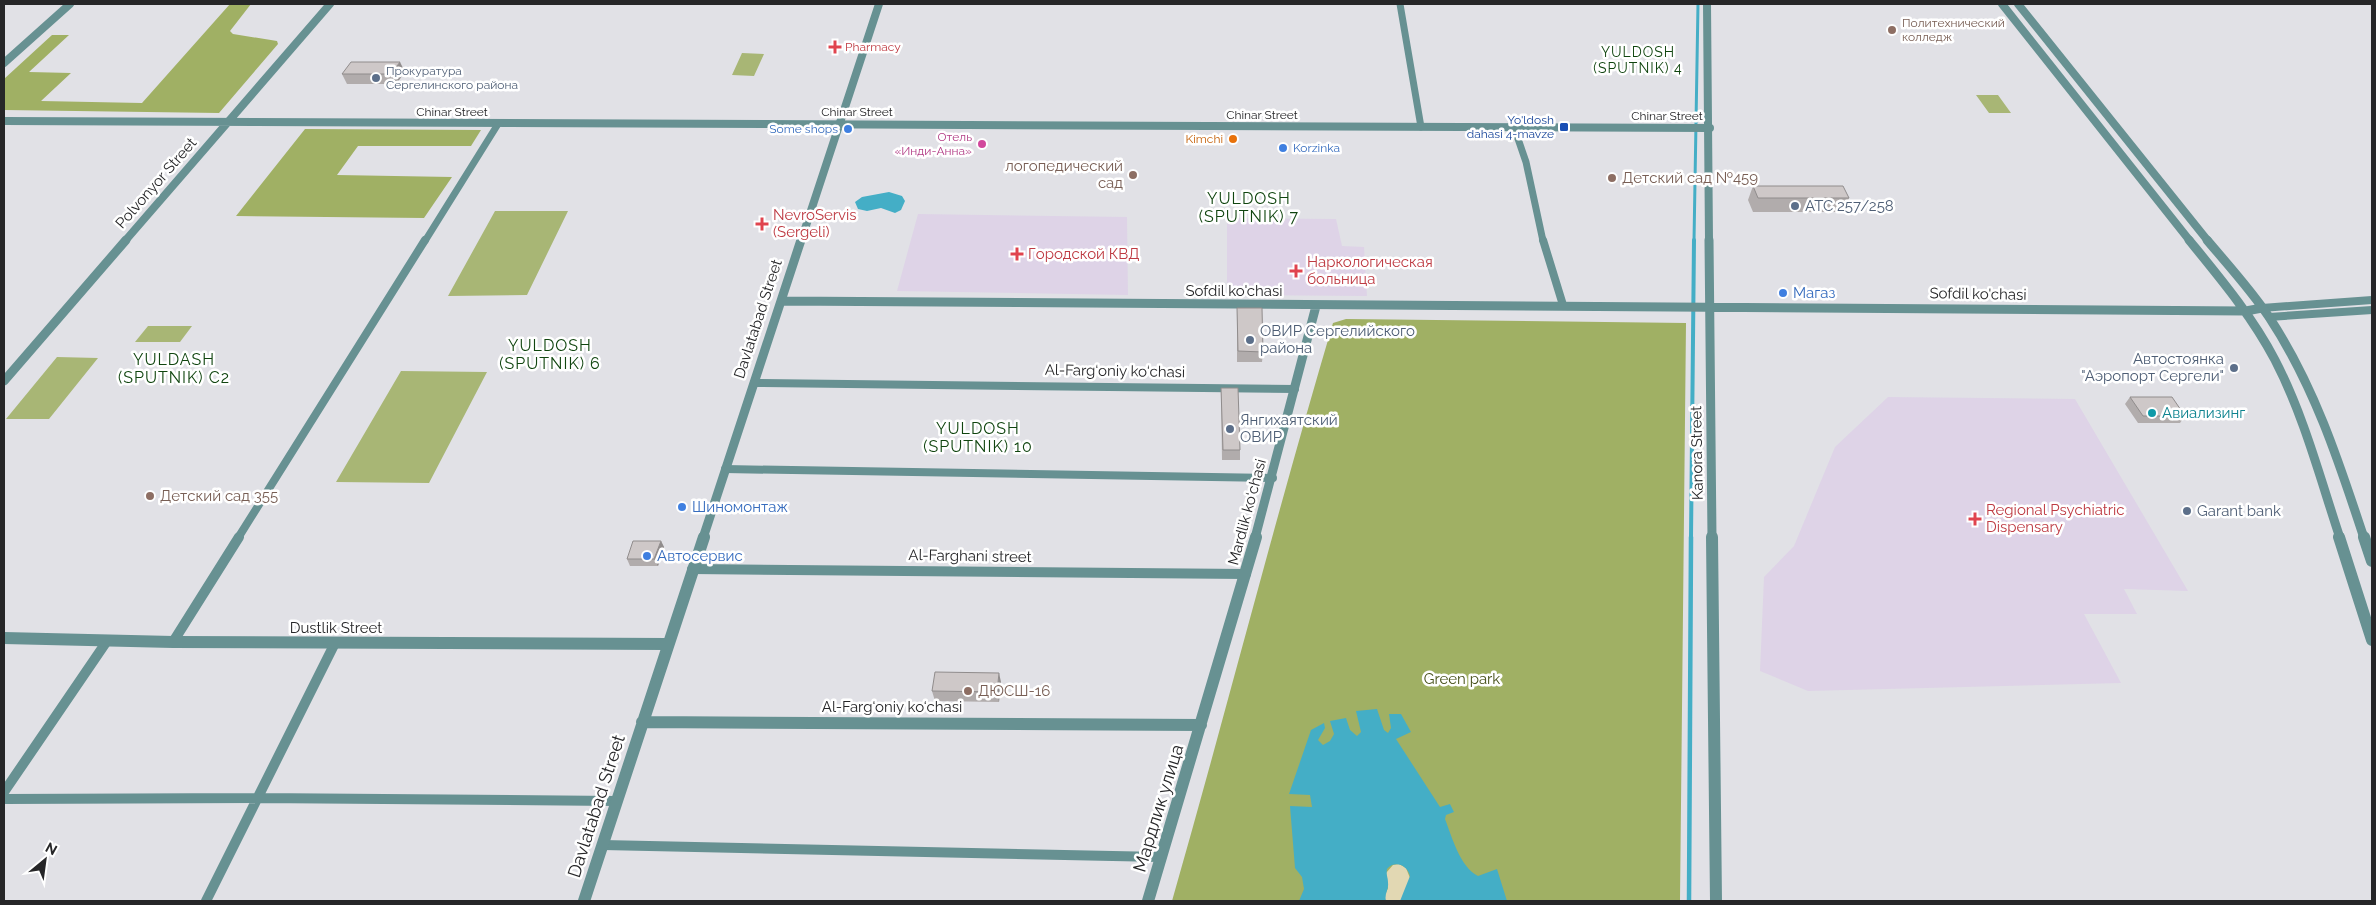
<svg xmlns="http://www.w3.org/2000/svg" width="2376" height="905" font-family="Raleway,sans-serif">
<rect width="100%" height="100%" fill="#e1e1e6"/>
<!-- medical -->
<path fill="#ded3e7" d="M918,214L1127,217L1128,295L897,291Z
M1227,218L1336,219L1342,246L1364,247L1367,296L1227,295Z
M1888,397L2075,399L2188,591L2124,589L2137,614H2084L2121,683L1808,691L1760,671L1764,577L1794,546L1835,447Z"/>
<!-- green -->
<path fill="#a8b675" d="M742,53L764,54L754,76L732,75Z
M1976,95H1998L2011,113H1989Z
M495,211H568L527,295L448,296Z
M148,326H192L180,342H135Z
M57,357L98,358L49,419H6Z
M401,371L487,372L429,483L336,482Z"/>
<!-- forest -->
<path fill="#a0b064" d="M230,4H251L230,31L233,34L277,41L278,44L219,113L4,110V79L52,35H69L29,72L71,73L41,101L142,103Z
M305,129L481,130L471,146H358L337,175L452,177L424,218L236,216Z
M1346,319L1686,323L1680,901H1172C1227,709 1276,515 1333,323Z"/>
<!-- sand -->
<path fill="#e2d8b3" d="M1393,865L1399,864L1406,868L1410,878L1402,900L1386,901L1384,897L1388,888L1386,873Z"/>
<!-- water -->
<path fill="#44aec6" d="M889,192L902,196L905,201L901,210L895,213L881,208L867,211L858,209L855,202L862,197Z
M1377,709L1384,730L1388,733L1391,728L1389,714H1401L1411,732L1396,739L1440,807L1450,804L1454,812L1446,815L1445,819C1452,837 1460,867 1478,876L1497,869L1507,901H1400L1410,876C1407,865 1395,860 1387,869C1386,876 1388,877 1388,883C1389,890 1384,894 1386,901H1299L1304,889L1302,877L1295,868L1290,806L1312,807L1310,795L1289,794L1311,730L1324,723L1325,728L1318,740L1323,745L1330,741L1334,734L1330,721L1346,718L1350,730L1357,736L1361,732L1356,711Z"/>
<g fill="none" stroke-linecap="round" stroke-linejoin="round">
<!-- stream-far2 -->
<path stroke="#44aec6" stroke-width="3" d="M1694,241L1698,4"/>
<!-- stream-far1 -->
<path stroke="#44aec6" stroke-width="4" d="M1691,538L1694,240"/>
<!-- stream -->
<path stroke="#44aec6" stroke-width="4.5" d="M1689,901L1691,537"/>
<!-- minor-far2 -->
<path stroke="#679192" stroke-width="7" d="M1400,4L1421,127
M1514,127L1526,162L1543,241
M425,241L498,124"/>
<!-- minor-far1 -->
<path stroke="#679192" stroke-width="8" d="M1543,240L1563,305
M2262,308L2372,300
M2269,317L2372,310
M754,383L1295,389
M725,469L1273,478
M238,538L425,240"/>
<!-- minor -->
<path stroke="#679192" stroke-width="10" d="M692,569L1246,574
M173,642L239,537
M4,792L107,641
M4,799L258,798L616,801
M603,845L1161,857
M206,901L335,643"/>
<!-- tertiary-far2 -->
<path stroke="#679192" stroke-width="8" d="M1707,4L1709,241
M2002,4L2190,241
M2018,4L2208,241
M4,63L70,4
M4,121L1710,128
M125,241L330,4
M801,241L879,4"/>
<!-- tertiary-far1 -->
<path stroke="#679192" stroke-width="9" d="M1709,240L1712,538
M2189,240C2220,278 2252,316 2275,360C2304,416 2320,478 2340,538
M2207,240C2228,265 2251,290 2269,317C2314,385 2339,462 2364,538
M781,301L2246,311L2262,308
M4,381L126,240
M703,538L801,240
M1255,538L1316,306"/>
<!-- tertiary -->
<path stroke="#679192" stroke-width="12" d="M1712,537L1716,901
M2339,537L2372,640
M2364,537L2372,561
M4,638L173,642L667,644
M642,722L1201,725
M584,901L704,537
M1148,901L1256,537"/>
</g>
<!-- wall -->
<path fill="#b1acac" d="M405,72L396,84H347L342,74Z
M1753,186L1849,198L1843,212H1753L1748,200Z
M1237,308L1263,352L1262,362H1237Z
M1221,388L1240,450V460H1222Z
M2130,397L2185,416L2180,423H2138L2125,404Z
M661,541L664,547L658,566H630L627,559Z
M1001,682L999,702L935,701L932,691Z"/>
<!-- shaded-wall -->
<path fill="#908c8c" d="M400,62L405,72L396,84L391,74Z
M661,541L664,547L658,566L654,559Z
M999,673L1001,682L999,702L997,692Z"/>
<!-- building -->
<path fill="#cec8c8" stroke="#908c8c" d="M351,62H400L391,74H342Z
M1753,186H1843L1849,198H1758Z
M1237,308H1262L1263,352L1238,351Z
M1221,388H1238L1240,450H1223Z
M2130,397H2172L2185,416H2143Z
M633,541H661L654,559H627Z
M935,672L999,673L997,692L932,691Z"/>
<!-- markers -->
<g fill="#8d6e63" stroke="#fff" stroke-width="2">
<circle cx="1892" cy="30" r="5"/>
<circle cx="1133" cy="175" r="5"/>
<circle cx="1612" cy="178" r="5"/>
<circle cx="150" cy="496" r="5"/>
<circle cx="968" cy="691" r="5"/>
</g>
<g fill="#e0444e" stroke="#fff" stroke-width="2">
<path d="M832.5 39.5h5v5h5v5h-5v5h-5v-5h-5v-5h5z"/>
<path d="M759.5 216.5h5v5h5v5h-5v5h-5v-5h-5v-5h5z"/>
<path d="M1014.5 246.5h5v5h5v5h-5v5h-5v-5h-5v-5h5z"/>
<path d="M1293.5 263.5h5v5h5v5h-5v5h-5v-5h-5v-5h5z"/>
<path d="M1972.5 511.5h5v5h5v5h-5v5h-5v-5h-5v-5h5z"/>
</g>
<g fill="#5c6f8a" stroke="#fff" stroke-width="2">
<circle cx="376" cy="78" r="5"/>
<circle cx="1795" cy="206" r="5"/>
<circle cx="1250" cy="340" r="5"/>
<circle cx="2234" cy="368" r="5"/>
<circle cx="1230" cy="429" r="5"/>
<circle cx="2187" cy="511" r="5"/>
</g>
<rect fill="#1a4fb4" stroke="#fff" stroke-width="2" x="1559" y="122" width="10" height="10" rx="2.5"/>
<g fill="#3f7fe0" stroke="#fff" stroke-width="2">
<circle cx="848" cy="129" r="5"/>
<circle cx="1283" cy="148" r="5"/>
<circle cx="1783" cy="293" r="5"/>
<circle cx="682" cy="507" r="5"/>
<circle cx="647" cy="556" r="5"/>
</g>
<circle fill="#e8710a" stroke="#fff" stroke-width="2" cx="1233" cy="139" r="5"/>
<circle fill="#d1479c" stroke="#fff" stroke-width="2" cx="982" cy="144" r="5"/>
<circle fill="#0f9aa8" stroke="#fff" stroke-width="2" cx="2152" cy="413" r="5"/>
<g text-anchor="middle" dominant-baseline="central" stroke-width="5" stroke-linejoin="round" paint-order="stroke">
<!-- far-education labels -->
<g font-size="12" fill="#785e54" stroke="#fff" text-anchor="start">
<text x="1902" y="23">Политехнический<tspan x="1902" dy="14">колледж</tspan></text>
</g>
<!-- far-health labels -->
<g font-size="12" fill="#be3a42" stroke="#fff" text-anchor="start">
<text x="845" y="47">Pharmacy</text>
</g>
<!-- far-service labels -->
<g font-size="12" fill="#4e5e75" stroke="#fff" text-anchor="start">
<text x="386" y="71">Прокуратура<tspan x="386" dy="14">Сергелинского района</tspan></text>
</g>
<!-- far-street labels -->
<g font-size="12" fill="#262628" stroke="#fff">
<text x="452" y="112">Chinar Street</text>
<text x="857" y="112">Chinar Street</text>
<text x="1262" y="115">Chinar Street</text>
<text x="1667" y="116">Chinar Street</text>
</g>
<!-- far-transit labels -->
<g font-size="12" fill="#164399" stroke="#fff" text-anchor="end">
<text x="1554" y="120">Yo'ldosh<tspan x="1554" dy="14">dahasi 4-mavze</tspan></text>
</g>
<!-- far-shop labels -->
<g font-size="12" fill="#366cbe" stroke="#fff" text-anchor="end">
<text x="838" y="129">Some shops</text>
<text x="1293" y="148" text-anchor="start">Korzinka</text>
</g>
<!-- far-hotel labels -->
<g font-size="12" fill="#b23c85" stroke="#fff" text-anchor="end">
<text x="972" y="137">Отель<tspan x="972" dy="14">«Инди-Анна»</tspan></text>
</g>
<!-- far-food labels -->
<g font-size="12" fill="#c56008" stroke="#fff" text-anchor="end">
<text x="1223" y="139">Kimchi</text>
</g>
<!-- far-neighbourhood labels -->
<g font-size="14" letter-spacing="1" fill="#10450f" stroke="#fff">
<text x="1638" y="52">YULDOSH<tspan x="1638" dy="16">(SPUTNIK) 4</tspan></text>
</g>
<!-- education labels -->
<g font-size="15" fill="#785e54" stroke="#fff" text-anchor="start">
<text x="1123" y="166" text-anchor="end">логопедический<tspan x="1123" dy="17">сад</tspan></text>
<text x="1622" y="178">Детский сад №459</text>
<text x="160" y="496">Детский сад 355</text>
<text x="978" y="691">ДЮСШ-16</text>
</g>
<!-- street labels -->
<g font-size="15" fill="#262628" stroke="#fff">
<text transform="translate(156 183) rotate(-49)">Polvonyor Street</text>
<text x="1234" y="291">Sofdil ko'chasi</text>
<text transform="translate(1978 294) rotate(1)">Sofdil ko'chasi</text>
<text transform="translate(758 319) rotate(-72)">Davlatabad Street</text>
<text transform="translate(1115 371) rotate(1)">Al-Farg‘oniy ko‘chasi</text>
<text transform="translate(1697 453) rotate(-91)">Kanora Street</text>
<text transform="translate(1247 512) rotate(-75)">Mardlik ko‘chasi</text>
<text transform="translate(970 556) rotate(1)">Al-Farghani street</text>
<text x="336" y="628">Dustlik Street</text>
<text x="892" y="707">Al-Farg‘oniy ko‘chasi</text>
</g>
<!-- service labels -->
<g font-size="15" fill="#4e5e75" stroke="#fff" text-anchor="start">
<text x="1805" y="206">АТС 257/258</text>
<text x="1260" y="331">ОВИР Сергелийского<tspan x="1260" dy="17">района</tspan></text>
<text x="2224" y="359" text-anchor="end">Автостоянка<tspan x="2224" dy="17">"Аэропорт Сергели"</tspan></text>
<text x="1240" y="420">Янгихаятский<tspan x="1240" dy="17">ОВИР</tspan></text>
<text x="2197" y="511">Garant bank</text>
</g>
<!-- health labels -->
<g font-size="15" fill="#be3a42" stroke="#fff" text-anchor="start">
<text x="773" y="215">NevroServis<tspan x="773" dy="17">(Sergeli)</tspan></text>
<text x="1028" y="254">Городской КВД</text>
<text x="1307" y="262">Наркологическая<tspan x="1307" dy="17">больница</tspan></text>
<text x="1986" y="510">Regional Psychiatric<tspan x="1986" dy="17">Dispensary</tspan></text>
</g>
<!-- shop labels -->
<g font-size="15" fill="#366cbe" stroke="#fff" text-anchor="start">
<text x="1793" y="293">Магаз</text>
<text x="692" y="507">Шиномонтаж</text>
<text x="657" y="556">Автосервис</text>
</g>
<!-- culture labels -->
<g font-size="15" fill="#0d838f" stroke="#fff" text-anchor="start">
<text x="2162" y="413">Авиализинг</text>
</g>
<!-- park labels -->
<g font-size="15" fill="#465018" stroke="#fff">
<text x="1462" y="679">Green park</text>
</g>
<!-- neighbourhood labels -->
<g font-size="16" letter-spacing="1" fill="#10450f" stroke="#fff">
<text x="1249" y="198">YULDOSH<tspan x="1249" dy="18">(SPUTNIK) 7</tspan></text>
<text x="550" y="345">YULDOSH<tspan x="550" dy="18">(SPUTNIK) 6</tspan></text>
<text x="174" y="359">YULDASH<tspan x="174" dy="18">(SPUTNIK) C2</tspan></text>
<text x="978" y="428">YULDOSH<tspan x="978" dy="18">(SPUTNIK) 10</tspan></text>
</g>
<!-- near-street labels -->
<g font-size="18" fill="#262628" stroke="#fff">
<text transform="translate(596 806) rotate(-72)">Davlatabad Street</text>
<text transform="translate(1158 808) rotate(-73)">Мардлик улица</text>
</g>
</g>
<!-- border -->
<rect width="2376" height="905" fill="none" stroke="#262628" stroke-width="10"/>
<!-- north arrow -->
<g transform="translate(45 860) rotate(29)" stroke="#ffffff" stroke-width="4" paint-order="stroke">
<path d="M0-4L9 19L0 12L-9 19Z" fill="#262628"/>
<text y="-8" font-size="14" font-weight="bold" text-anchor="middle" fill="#262628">N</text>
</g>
</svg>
